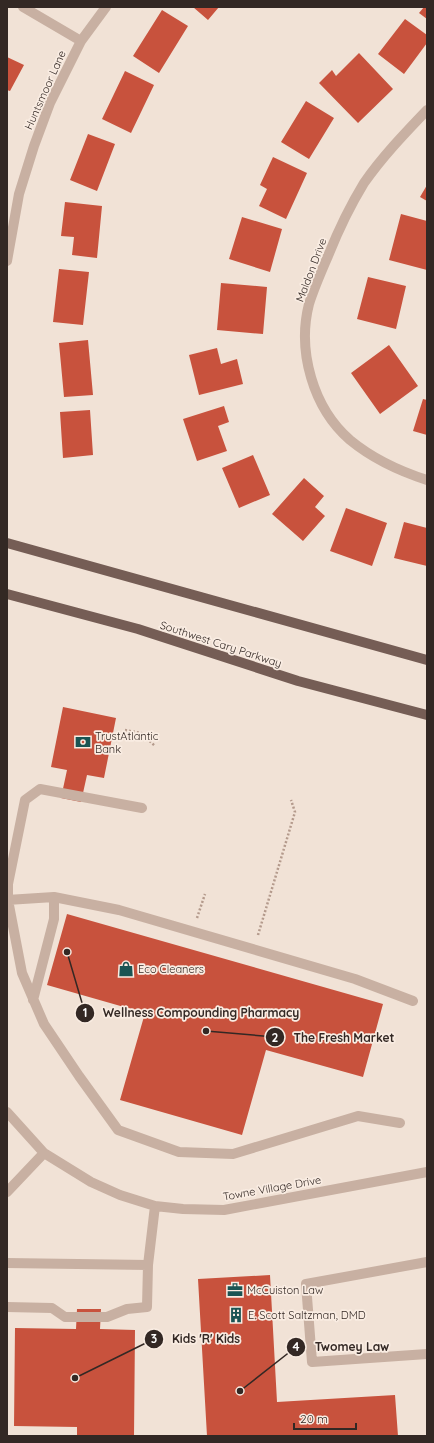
<svg xmlns="http://www.w3.org/2000/svg" width="434" height="1443" font-family="Quicksand,sans-serif">
<rect width="100%" height="100%" fill="#f1e2d6"/>
<!-- building -->
<path fill="#c8523d" d="M193,7H219L208,20Z
M424,7H427V19L419,13Z
M162,10L188,26L159,73L133,56Z
M405,19L427,35V43L404,74L378,54Z
M359,53L393,89L358,123L319,83L332,70L336,76Z
M7,57L24,65L10,91L7,90Z
M125,71L154,85L131,133L102,119Z
M306,101L334,118L309,159L281,142Z
M88,134L115,144L97,191L70,180Z
M273,157L307,173L286,219L259,206L267,189L260,185Z
M427,185V201L420,197Z
M65,202L102,206L97,258L72,255L74,237L61,236Z
M401,214L427,221V270L389,260Z
M242,217L282,229L270,272L229,259Z
M59,269L89,272L83,325L53,322Z
M368,277L406,286L396,329L357,319Z
M221,283L267,287L263,334L217,330Z
M88,340L93,395L64,397L59,343Z
M389,345L418,386L380,414L351,373Z
M217,348L221,364L237,359L243,384L199,395L189,355Z
M423,399L427,400V435L413,431Z
M224,406L229,422L218,426L227,451L197,461L183,419Z
M90,410L93,455L63,458L60,412Z
M253,455L270,495L239,508L222,468Z
M304,478L324,496L315,507L325,516L303,541L272,514Z
M346,508L387,523L372,566L330,551Z
M404,522L427,528V566L394,558Z
M63,707L116,718L104,778L87,775L81,802L61,798L67,770L51,767Z
M67,914L383,1004L363,1077L266,1050L242,1135L120,1100L145,1013L47,985Z
M270,1275L277,1402L395,1395L398,1436H207L198,1279Z
M77,1309H101L100,1329L135,1330L134,1436H77V1427L14,1426L15,1328L76,1329Z"/>
<g fill="none" stroke-linecap="round" stroke-linejoin="round">
<!-- path -->
<path stroke="#b49a8c" stroke-width="2.5" stroke-dasharray="2 2" stroke-linecap="butt" d="M125,730L141,733L155,746
M197,918L205,894
M258,935L295,812L291,800"/>
<!-- minor -->
<path stroke="#c8b0a2" stroke-width="10" d="M23,7L81,41
M427,110C405,133 382,157 364,183C350,206 338,231 328,256C321,272 314,288 309,304C297,351 313,408 350,440C373,459 399,471 427,480
M7,261L19,194L34,146L50,103L81,41L106,7
M142,808L40,789L25,800L8,884V900L22,973L44,1024L79,1076L118,1130L179,1152L233,1154L358,1116L400,1123
M7,900L54,897L119,910L355,979L413,1001
M33,1000L54,919V897
M7,1112L44,1153L91,1182L120,1195L155,1206L183,1209L224,1210L427,1172
M7,1192L44,1153
M427,1262L306,1284L312,1362L427,1354
M7,1263L148,1265L155,1206
M7,1307L52,1308L65,1317H107L127,1309L147,1307L148,1265"/>
<!-- major -->
<path stroke="#755d55" stroke-width="10" d="M7,543L427,660
M7,594L138,629L298,681L427,715"/>
</g>
<!-- icons -->
<defs>
<symbol id="bank-bare" viewBox="-9 -9 18 18"><path d="M-6-4H6V4H-6ZM0-2.3a2.3 2.3 0 1 0 0 4.6a2.3 2.3 0 1 0 0-4.6Z" fill="#1a5453" stroke="#f9ece2" stroke-width="2.5" paint-order="stroke"/></symbol>
<symbol id="shop-bare" viewBox="-9 -9 18 18"><path d="M-5-2.5h2.3a2.7 3.5 0 0 1 5.4 0H5L5.5 6h-11ZM-1.5-2.5h3a1.5 2.3 0 0 0-3 0Z" fill="#1a5453" stroke="#f9ece2" stroke-width="2.5" paint-order="stroke"/></symbol>
<symbol id="office-bare" viewBox="-9 -9 18 18"><path d="M-6-3h4V-5.5h4V-3h4V5H-6ZM-1-4.5V-3h2v-1.5ZM-6 0V1H6V0Z" fill="#1a5453" stroke="#f9ece2" stroke-width="2.5" paint-order="stroke"/></symbol>
<symbol id="building-bare" viewBox="-9 -9 18 18"><path d="M-4-6H4V6H1V3H-1V6H-4ZM-2.5-4.3h1.7v1.8h-1.7ZM.8-4.3h1.7v1.8H.8ZM-2.5-1h1.7V.8h-1.7ZM.8-1h1.7V.8H.8Z" fill="#1a5453" stroke="#f9ece2" stroke-width="2.5" paint-order="stroke"/></symbol>
</defs>
<g fill-rule="evenodd">
<use href="#bank-bare" x="72" y="731" width="22" height="22"/>
<use href="#shop-bare" x="115" y="958" width="22" height="22"/>
<use href="#office-bare" x="224" y="1279" width="22" height="22"/>
<use href="#building-bare" x="225" y="1304" width="22" height="22"/>
</g>
<g text-anchor="middle" dominant-baseline="central" stroke-width="3.5" stroke-linejoin="round" paint-order="stroke">
<!-- street labels -->
<g font-size="11" fill="#332824" stroke="#f9ece2">
<text transform="translate(45 90) rotate(-66)">Huntsmoor Lane</text>
<text transform="translate(311 270) rotate(-69)">Maldon Drive</text>
<text transform="translate(221 644) rotate(18)">Southwest Cary Parkway</text>
<text transform="translate(272 1188) rotate(-10)">Towne Village Drive</text>
</g>
<!-- poi labels -->
<g font-size="11" fill="#332824" stroke="#f9ece2" text-anchor="start">
<text x="95" y="736">TrustAtlantic<tspan x="95" dy="13">Bank</tspan></text>
<text x="138" y="969">Eco Cleaners</text>
<text x="247" y="1290">McCuiston Law</text>
<text x="248" y="1315">E. Scott Saltzman, DMD</text>
</g>
</g>
<!-- callouts -->
<path fill="none" stroke="#332824" stroke-width="1.5" d="M67 952L85 1013M206 1031L275 1037M75 1378L154 1339M240 1391L296 1347"/>
<g fill="#332824" stroke="#f9ece2" stroke-width="1.5">
<circle cx="67" cy="952" r="4"/>
<circle cx="206" cy="1031" r="4"/>
<circle cx="75" cy="1378" r="4"/>
<circle cx="240" cy="1391" r="4"/>
<circle cx="85" cy="1013" r="10"/>
<circle cx="275" cy="1037" r="10"/>
<circle cx="154" cy="1339" r="10"/>
<circle cx="296" cy="1347" r="10"/>
</g>
<g font-size="12" text-anchor="middle" font-weight="bold" fill="#fff">
<text x="85" y="1017">1</text>
<text x="275" y="1042">2</text>
<text x="154" y="1343">3</text>
<text x="296" y="1351">4</text>
</g>
<g font-size="12" text-anchor="middle" font-weight="bold" fill="#332824" stroke="#f9ece2" stroke-width="3.5" stroke-linejoin="round" paint-order="stroke">
<text x="201" y="1017">Wellness Compounding Pharmacy</text>
<text x="344" y="1042">The Fresh Market</text>
<text x="206" y="1343">Kids 'R' Kids</text>
<text x="352" y="1351">Twomey Law</text>
</g>
<!-- border -->
<rect width="434" height="1443" fill="none" stroke="#332824" stroke-width="16"/>
<!-- scale -->
<path d="M294 1423v6h62v-6" fill="none" stroke="#332824" stroke-width="2"/>
<text x="300" y="1423" font-size="12" fill="#332824" stroke="#f9ece2" stroke-width="3" paint-order="stroke">20 m</text>
</svg>
